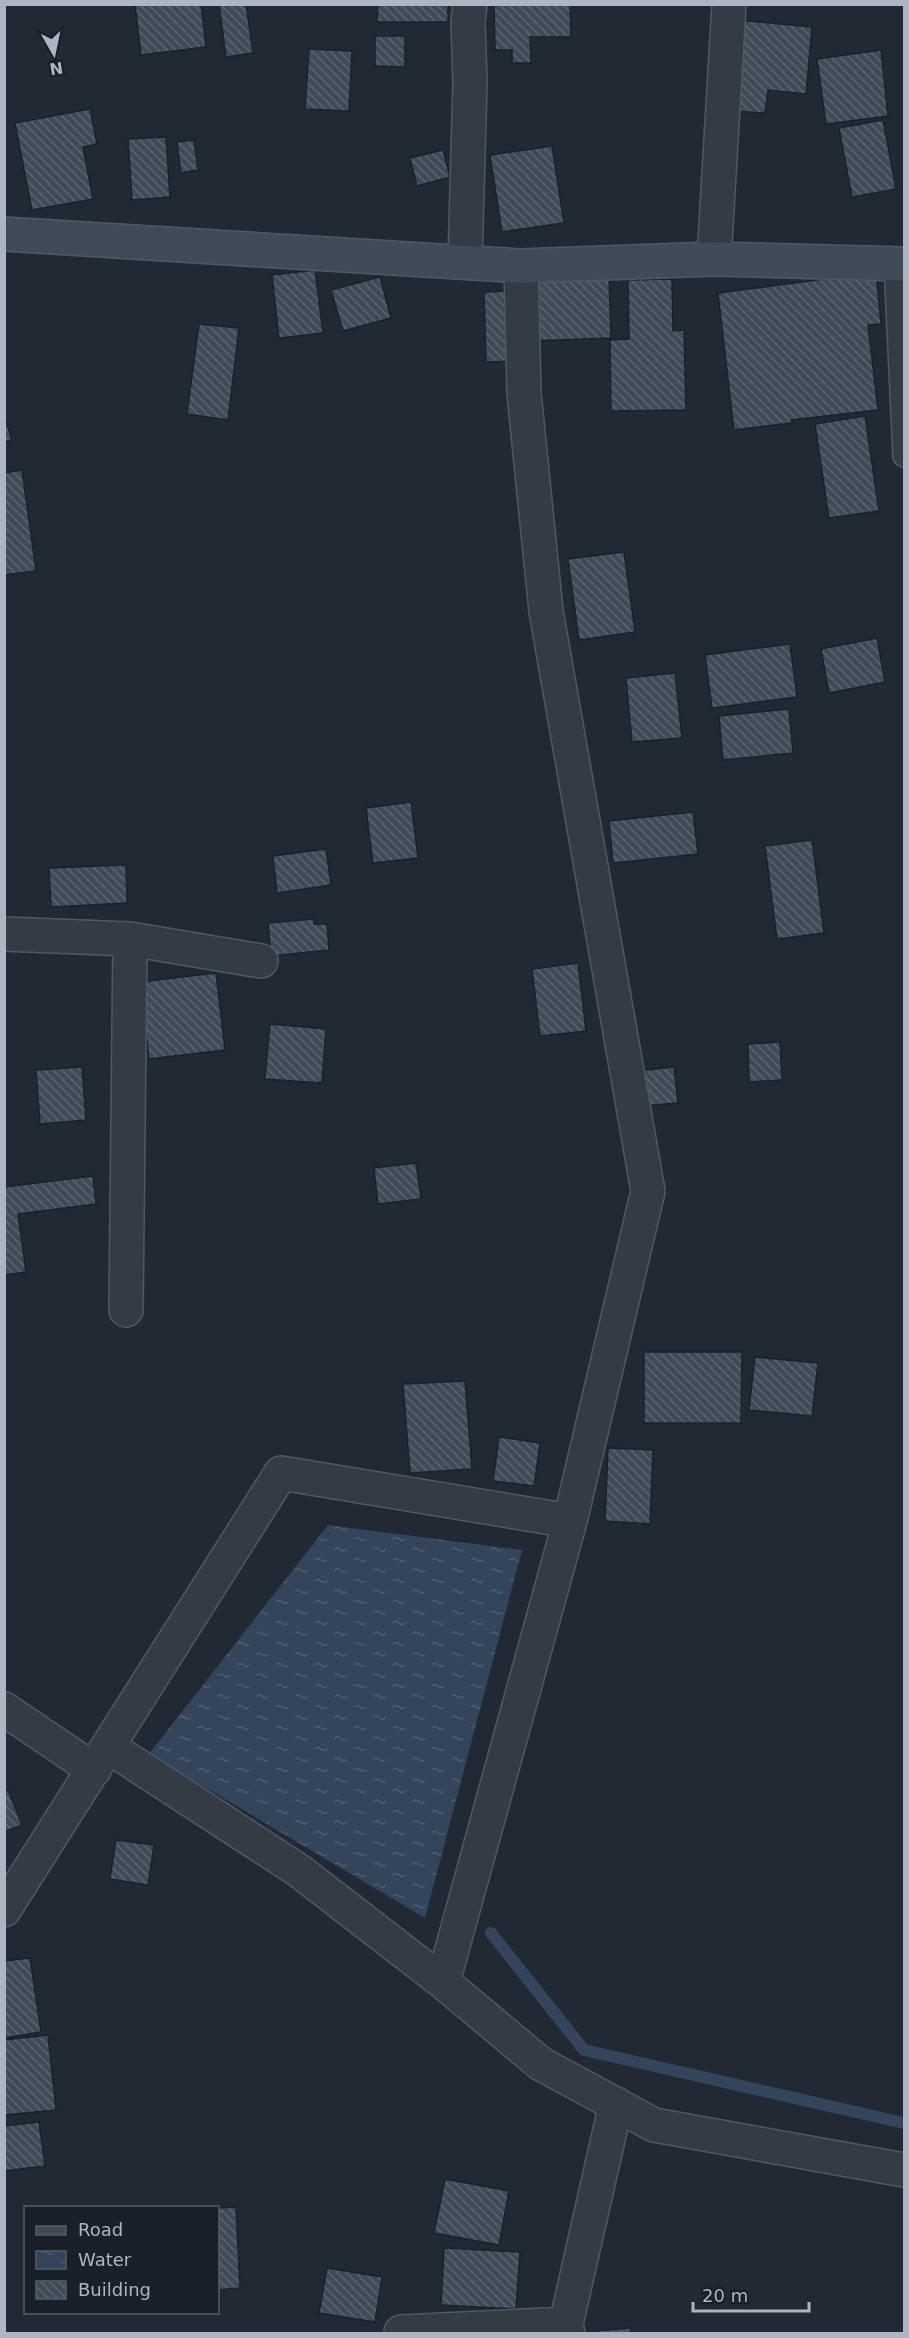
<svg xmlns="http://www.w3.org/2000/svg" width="909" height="2338" font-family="'DejaVu Sans',sans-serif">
<defs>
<pattern id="water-ripples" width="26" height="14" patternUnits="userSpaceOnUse" patternTransform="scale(1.5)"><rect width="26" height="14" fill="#34445b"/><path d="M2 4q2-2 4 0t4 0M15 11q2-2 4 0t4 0" fill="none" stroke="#4f5d71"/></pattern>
<pattern id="building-back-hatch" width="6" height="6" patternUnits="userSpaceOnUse" patternTransform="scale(1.5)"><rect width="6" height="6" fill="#414b58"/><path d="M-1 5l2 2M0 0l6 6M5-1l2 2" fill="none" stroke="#5a636e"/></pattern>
</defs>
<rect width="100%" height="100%" fill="#202934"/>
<!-- water -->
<path fill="url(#water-ripples)" d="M328,1525L522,1550L425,1918L149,1754Z"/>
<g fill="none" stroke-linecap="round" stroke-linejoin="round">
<!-- stream -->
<path stroke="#34445b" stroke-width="12" d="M491,1933L584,2050L904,2123"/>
</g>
<!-- building -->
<path fill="url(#building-back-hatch)" stroke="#1a222b" stroke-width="1.5" d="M135,4H201L206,47L141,55Z
M219,4H246L253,53L226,57Z
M378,4H448V22H377Z
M494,4H570L571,37H530L531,63H512V50H495Z
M739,20L812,27L806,94L768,90L765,113L731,111Z
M375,36H405V67L375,66Z
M309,49L352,51L349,111L305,109Z
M881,50L888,116L826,124L817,59Z
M90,109L97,144L83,147L93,199L32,210L15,123Z
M883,120L896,189L852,197L839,128Z
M166,137L170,197L132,200L128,139Z
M194,140L198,170L181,173L177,142Z
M552,146L564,223L502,232L490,155Z
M443,150L450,177L417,186L410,158Z
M315,270L323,333L279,338L272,275Z
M876,272L881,324L868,325L878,410L791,420L792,423L734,430L718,293Z
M380,277L391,318L343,331L331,290Z
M609,277L611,338L530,341L529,280Z
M672,279L673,331L684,330L686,410L611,411L610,340L629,339L628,280Z
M512,291L514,361L486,362L484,292Z
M199,324L239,328L228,420L187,414Z
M4,415L12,440L4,442Z
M865,416L879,511L829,518L815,424Z
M22,470L36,571L4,575V473Z
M624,552L635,632L579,640L568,559Z
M877,638L885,682L829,693L821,649Z
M790,644L797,697L712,708L705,655Z
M675,673L682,738L632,742L626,678Z
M789,709L793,753L723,760L719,716Z
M411,802L418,858L373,863L366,808Z
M693,812L698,854L613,863L609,821Z
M812,840L824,933L777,939L765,846Z
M326,849L331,885L277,893L273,856Z
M126,865L127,903L51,907L49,868Z
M314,919V924H327L329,950L271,956L268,923Z
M578,963L586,1031L540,1036L532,969Z
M216,973L225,1050L149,1059L140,982Z
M270,1024L326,1029L322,1083L265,1079Z
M780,1042L782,1080L749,1082L748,1044Z
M82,1067L86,1120L40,1124L36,1070Z
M674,1067L678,1103L641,1106L637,1071Z
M416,1163L421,1199L378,1204L374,1168Z
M93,1176L96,1204L18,1214L26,1272L4,1275V1187Z
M644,1352H742L741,1423H644Z
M755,1357L818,1363L812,1416L749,1410Z
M465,1381L472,1469L410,1473L403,1384Z
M499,1437L540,1443L534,1486L493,1481Z
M608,1448L653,1450L650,1524L605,1521Z
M8,1790L22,1825L4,1832V1791Z
M116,1840L154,1845L148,1885L110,1879Z
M30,1958L41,2032L4,2038V1961Z
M48,2035L56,2110L4,2115V2040Z
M39,2122L45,2166L4,2171V2126Z
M445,2179L509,2191L499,2245L434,2233Z
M236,2207L240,2288L218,2290V2208Z
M444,2248L520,2252L516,2309L441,2305Z
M327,2268L382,2277L375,2322L319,2313Z
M630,2328L631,2334H596V2331Z"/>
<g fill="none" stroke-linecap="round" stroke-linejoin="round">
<defs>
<path id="lane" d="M895,263L904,456"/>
<path id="street" d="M714,259L729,4
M465,262L470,82L468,22L470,4
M4,934L130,939L261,961
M126,1310L130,939
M4,1709L94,1770
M109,1747L298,1870L443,1982L541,2064L654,2125L904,2170
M4,1910L281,1473L570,1521
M443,1982L570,1521L648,1191L546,611L524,393L521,266
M566,2324L616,2104
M401,2332L566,2324L568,2334"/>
<path id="secondary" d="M4,234L521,266L714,259L904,264"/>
</defs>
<!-- lane casing -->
<use href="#lane" stroke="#505863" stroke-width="24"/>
<!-- street casing -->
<use href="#street" stroke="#505863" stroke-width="36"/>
<!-- secondary casing -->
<use href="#secondary" stroke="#505863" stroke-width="36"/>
<!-- lane -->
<use href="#lane" stroke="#333b44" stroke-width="21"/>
<!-- street -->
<use href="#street" stroke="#333b44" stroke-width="33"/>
<!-- secondary -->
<use href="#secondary" stroke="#414a57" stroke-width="33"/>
</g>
<!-- border -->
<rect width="909" height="2338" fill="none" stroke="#adb5c2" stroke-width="12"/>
<!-- legend -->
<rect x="24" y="2206" width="195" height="108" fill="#192029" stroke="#545c66" stroke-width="1.5"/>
<rect x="36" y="2226" width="30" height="9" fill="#414a57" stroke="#545c66" stroke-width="1.5"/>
<text x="78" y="2236" font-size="18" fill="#adb5c2">Road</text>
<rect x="36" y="2251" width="30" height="18" fill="url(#water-ripples)" stroke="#545c66" stroke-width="1.5"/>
<text x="78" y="2266" font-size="18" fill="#adb5c2">Water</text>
<rect x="36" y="2281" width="30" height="18" fill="url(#building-back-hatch)" stroke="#545c66" stroke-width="1.5"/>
<text x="78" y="2296" font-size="18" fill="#adb5c2">Building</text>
<!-- north arrow -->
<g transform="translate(54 54) rotate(171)" stroke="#192029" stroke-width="4.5" paint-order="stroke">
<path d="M0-4.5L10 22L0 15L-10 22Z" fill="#adb5c2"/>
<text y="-9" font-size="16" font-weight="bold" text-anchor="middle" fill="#adb5c2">N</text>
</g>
<!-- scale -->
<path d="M693 2302v9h116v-9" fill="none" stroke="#adb5c2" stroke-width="3"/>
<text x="702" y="2302" font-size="18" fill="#adb5c2" stroke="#192029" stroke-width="4.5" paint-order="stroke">20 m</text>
</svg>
